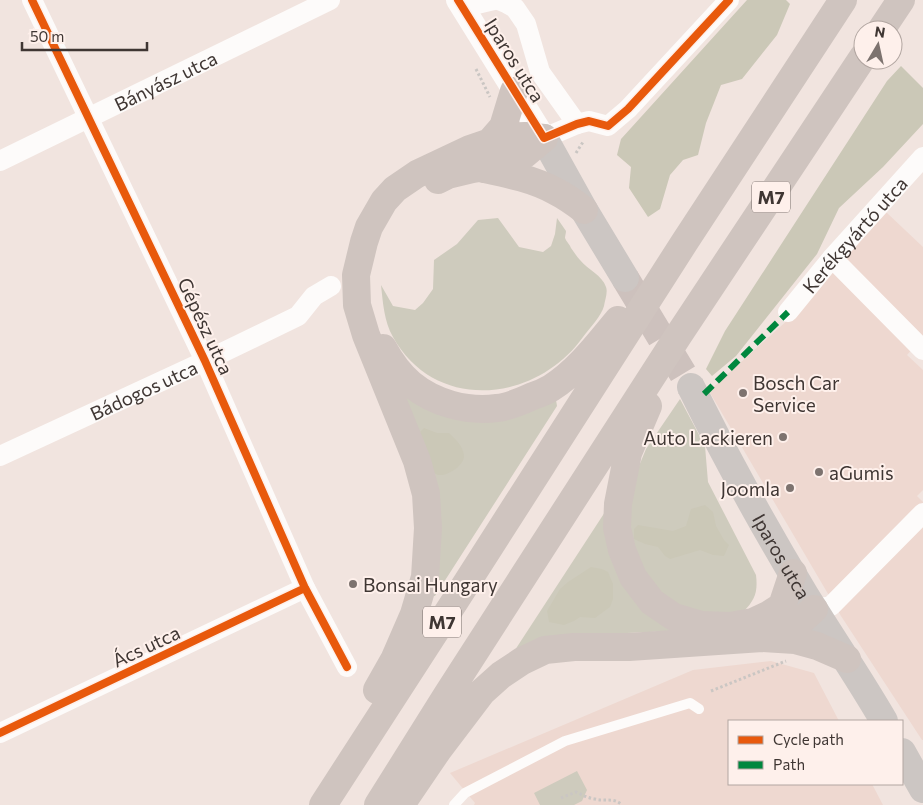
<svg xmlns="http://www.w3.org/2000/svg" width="923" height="805" font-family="Commissioner,sans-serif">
<rect width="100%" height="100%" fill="#f1e4df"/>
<!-- built -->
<path fill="#eed8d0" d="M886,212L923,247V337L907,355L923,370V490L917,496L923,502V740H922L841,616L709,391L791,317Z
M771,661L814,673L839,721H729V784H872L883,805H474L475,803L450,773L693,670Z"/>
<!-- green -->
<path fill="#cecbbd" d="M498,218L519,247L543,252L551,246L555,234L557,218L566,231C566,233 565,236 565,238C566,241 570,245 571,248C574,252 577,257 580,260C588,270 602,275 606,287C608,292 605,300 604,306C602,315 589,329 583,337C536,403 435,413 393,337C384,321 383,303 381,285L393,306L415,310L423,303L433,289L434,260L457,244L478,220Z
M404,396L556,400L557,406L435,596H430Z
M680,399L705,446L708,482L756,575C758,592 755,600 743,612L695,613L661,595L647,580L629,544L632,483L646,449Z
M605,512L655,618L671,631L562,636L515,650Z
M577,771L587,790L582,801L574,805H540L534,793Z"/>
<!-- forest -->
<path fill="#cbc8b7" d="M747,0H786L790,4L777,35L742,79L721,85L706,123L698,155L683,160L670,175L660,209L648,217L629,188L631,167L617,155L621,139Z
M901,66L923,88V124L883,167L839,208L817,254L736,356L712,376L706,369L725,331L887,81Z
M424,428L437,433H449C455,439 464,446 464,457C463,466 448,476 439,475C437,475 434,473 432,471L420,432Z
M705,505L713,512L716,526L724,540L729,545L724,556L713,555L700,550L670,559L665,556L658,547L645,544L634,539V529L638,525L673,531L686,526L691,509Z
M591,567L602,569L608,572L613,584V599L610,607L595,618L580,617L574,621L564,625L549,622L547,611L560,589L568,582Z"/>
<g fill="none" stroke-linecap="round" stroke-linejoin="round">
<!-- secondary-tunnel -->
<path stroke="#cdc1bd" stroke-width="28" stroke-dasharray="28 14" stroke-linecap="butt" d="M625,278L691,387"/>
<!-- path -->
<path stroke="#cac6c3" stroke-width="3" stroke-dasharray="2.5 2.5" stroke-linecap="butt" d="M476,69L490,97
M576,153L583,142
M711,691L786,661
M561,798L576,792C582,795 588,798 595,799C605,802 614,797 622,805"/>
<!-- service -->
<path stroke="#fdfbfa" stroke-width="10" d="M454,805L465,793L565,741L690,703L699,709"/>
<!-- minor -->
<g stroke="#fdfbfa" stroke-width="20">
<path d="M32,0L205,361L305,588L347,667"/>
<path d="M499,0L506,3L515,8L526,24L540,72L577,124"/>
<path d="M465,10L477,4L494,0"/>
<path d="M544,138L577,124L589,121L608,126L628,109L729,0"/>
<path id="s1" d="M0,161L330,0"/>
<path d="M832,258L923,350"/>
<path id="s2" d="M788,312L832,258L923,157"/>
<path id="s3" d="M0,456L205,361L298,316L314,296L331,286"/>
<path d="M814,609L831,606L923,513"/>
<path d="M0,733L305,588"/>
</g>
<!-- tertiary -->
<path stroke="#fdfbfa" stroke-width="24" d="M458,0L544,138"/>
<!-- secondary -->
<g stroke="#ccc6c3" stroke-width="28">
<path d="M544,138L584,210L625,278"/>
<path id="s4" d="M691,387C726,458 764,527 805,595C831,637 859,678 884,721"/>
<path d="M902,752L923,789"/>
</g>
<!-- motorway -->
<path stroke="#cfc4bf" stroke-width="28" d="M881,30L901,0
M490,142L503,127L514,91
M484,169C508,174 533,179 555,191C565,196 575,203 584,210
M438,180L448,175L473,169L502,164L525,154L544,138
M383,348C390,361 399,374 411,384C434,403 467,412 497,408C509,407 522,401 533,396C539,394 546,391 551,388C578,371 598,344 618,320
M648,406L628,453L618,504L617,528L622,550L633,577L652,602L674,617L701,625L730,626L753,622L768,615L782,606L793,573
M768,636L783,632L795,626L814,609
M377,690L394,660L414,614L425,577L428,528L426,494L417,461L366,335L357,305L356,275L364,242L369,227L384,201L395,189L417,174L470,149L505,137L525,136L544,138
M323,805L455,601L684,243L843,0
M378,805L447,695L678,336L863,57
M397,805L406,797L438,750L482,692L501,675L522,661L545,650L574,647H629L762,638L795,640L817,646L847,659"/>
<!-- quiet -->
<path stroke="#00873e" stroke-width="6" stroke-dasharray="12 6" stroke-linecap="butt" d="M704,394L788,312"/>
<defs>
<path id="cycleway" d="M32,0L205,361L305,588L347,667
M458,0L544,138L577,124L589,121L608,126L628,109L729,0
M0,733L305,588"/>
</defs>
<!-- cycleway casing -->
<use href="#cycleway" stroke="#fef0eb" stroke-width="11"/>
<!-- cycleway -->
<use href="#cycleway" stroke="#e8590c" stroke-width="8"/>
</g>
<!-- markers -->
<g fill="#7d736f" stroke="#fef0eb" stroke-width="2">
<circle cx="743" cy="393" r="5"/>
<circle cx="783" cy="437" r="5"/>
<circle cx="819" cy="472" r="5"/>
<circle cx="790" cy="488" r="5"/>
<circle cx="353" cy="584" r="5"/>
</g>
<g text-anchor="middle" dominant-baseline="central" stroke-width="4" stroke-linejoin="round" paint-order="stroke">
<!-- shield labels -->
<g fill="#fef0eb" stroke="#786e6a" stroke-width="1">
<rect x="752" y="181.5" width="38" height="31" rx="4"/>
<rect x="423" y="606.5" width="38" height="31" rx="4"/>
</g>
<g font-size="18" font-weight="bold" fill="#3f3633">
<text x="771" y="197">M7</text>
<text x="442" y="622">M7</text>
</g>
<!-- street labels -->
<g font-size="19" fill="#3f3633" stroke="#fef0eb">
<text transform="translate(515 60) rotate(58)">Iparos utca</text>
<text stroke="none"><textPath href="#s1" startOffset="184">Bányász utca</textPath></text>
<text stroke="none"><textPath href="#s2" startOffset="102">Kerékgyártó utca</textPath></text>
<text transform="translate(206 326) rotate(65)">Gépész utca</text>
<text stroke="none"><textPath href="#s3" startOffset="158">Bádogos utca</textPath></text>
<text stroke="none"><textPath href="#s4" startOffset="192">Iparos utca</textPath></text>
<text transform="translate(146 646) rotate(-25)">Ács utca</text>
</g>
<!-- poi labels -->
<g font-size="19" fill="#3f3633" stroke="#fef0eb" text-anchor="start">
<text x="753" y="382">Bosch Car<tspan x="753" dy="22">Service</tspan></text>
<text x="773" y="437" text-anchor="end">Auto Lackieren</text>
<text x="829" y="472">aGumis</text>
<text x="780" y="488" text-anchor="end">Joomla</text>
<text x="363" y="584">Bonsai Hungary</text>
</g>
</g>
<!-- legend -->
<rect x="728" y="720" width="175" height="65" fill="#fef0eb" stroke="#b2a6a1"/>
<rect x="738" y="736" width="25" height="8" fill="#e8590c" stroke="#b2a6a1"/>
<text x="773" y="745" font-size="15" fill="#3f3633">Cycle path</text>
<rect x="738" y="761" width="25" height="8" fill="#00873e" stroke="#b2a6a1"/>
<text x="773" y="770" font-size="15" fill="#3f3633">Path</text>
<!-- north arrow -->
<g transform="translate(878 45) rotate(9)"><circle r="24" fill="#fef0eb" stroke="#b2a6a1"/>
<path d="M0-4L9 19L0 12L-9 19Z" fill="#7d736f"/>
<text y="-8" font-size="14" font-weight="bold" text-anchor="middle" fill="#3f3633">N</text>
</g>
<!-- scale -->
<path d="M22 42v8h125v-8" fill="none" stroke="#3f3633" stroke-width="2.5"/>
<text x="30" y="42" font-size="15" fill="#3f3633" stroke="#fef0eb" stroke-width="4" paint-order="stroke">50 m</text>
</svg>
